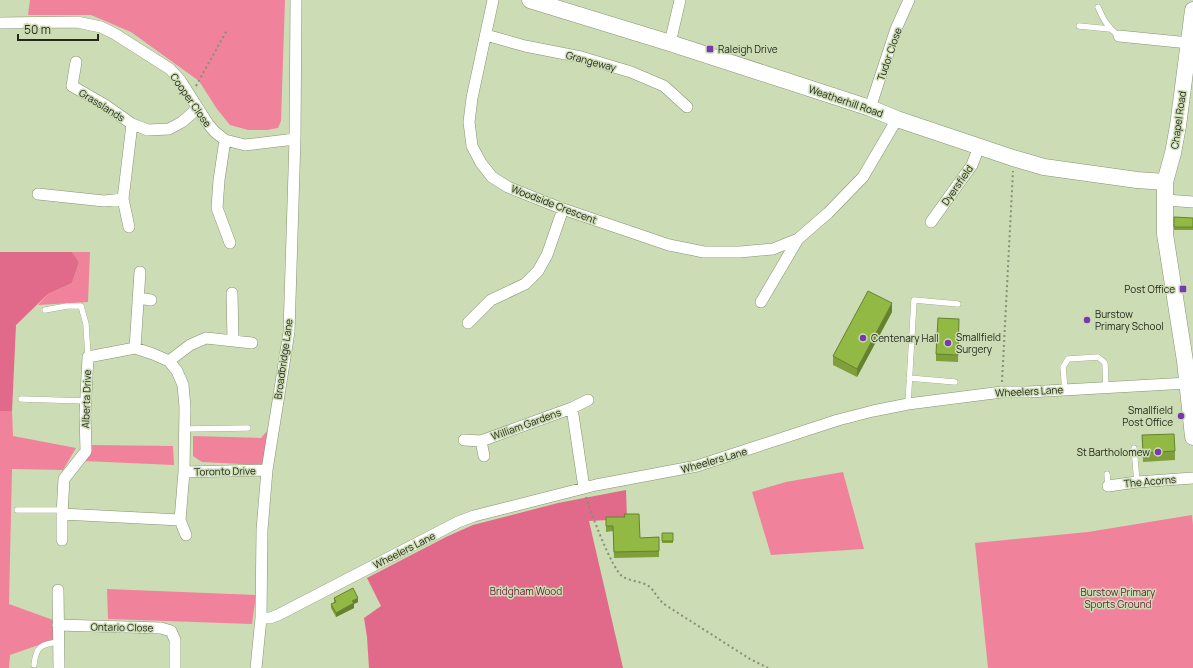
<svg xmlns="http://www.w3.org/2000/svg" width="1193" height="668" font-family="Manrope,sans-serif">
<rect width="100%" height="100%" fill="#ccdcb5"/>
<!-- green -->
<path fill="#f1829c" d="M30,0H285L281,121L278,128L267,130H248L230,125L217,109L199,81L131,32L91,15H28Z
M72,252H90L88,302L38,305L48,294L72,283L79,262Z
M0,411H12L13,436L76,448L63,470L12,469L9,604L53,620V640L10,655L9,668H0Z
M274,423L263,465L202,462L193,456V436L261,438Z
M92,445L173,446L174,465L83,461Z
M843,472L864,549L771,555L752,492L786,482Z
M1192,515L1193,525V668H988L975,543L1088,532Z
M107,589L256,595L252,624L108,619Z"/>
<!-- forest -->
<path fill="#e16989" d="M0,252H72L79,262L72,283L48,294L16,325L12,411H0Z
M626,490L627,519L589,521L623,668H369L367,637L364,618L381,606L367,578L446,537L473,525L558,503Z"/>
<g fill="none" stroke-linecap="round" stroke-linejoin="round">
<defs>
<path id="lane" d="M1098,7C1103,19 1108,28 1119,36
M1079,26L1110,29
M45,310L67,306H81L86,324L88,357
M909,378L955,382
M1065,390L1063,367L1068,359L1098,357L1105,363L1106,387
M21,399L86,401
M908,404L914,300L958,304
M184,429L248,428
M1134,448L1137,482
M1107,474L1108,486
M17,510H62
M34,665C36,647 40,644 59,642"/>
<path id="street" d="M493,0L472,98L469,122L472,146L481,163L492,177L508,187L563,209L669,245L704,252H740L773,249L798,239L828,213L863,177L897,119
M0,23L77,22L101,27L115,34L170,69L180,80L208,124L215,132L225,140L245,145L295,139
M486,35L525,46L581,57L631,72L664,86L687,107
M1119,36L1189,43
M670,43L680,0
M76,62L72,86L105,105L132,124L148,130L169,129L182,122L197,109
M870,108L896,29L909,0
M225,140L219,180L217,208L230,243
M38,194L104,201L123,199
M1166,200L1193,202
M931,222L972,165L979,147
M129,227L123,199L132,124
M232,293L233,340
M138,298L151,300
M761,302L798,239
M468,323L491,300L525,284L538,271L547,255L563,209
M135,348L140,272
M169,361L190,345L206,338L252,343
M572,408L588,400
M464,440L481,441
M484,456L481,441L572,408L584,488
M184,472L267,470
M1108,486L1137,482L1193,478
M180,520L62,514L64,479L86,451L85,414L88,357L135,348L153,354L169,361L177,371L183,385L185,407L184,472L180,520L186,535
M62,540V514
M58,590L59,668
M261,618H270L278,615L458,522L474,516L596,485L697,466L838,420L873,411L908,404L1002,392H1028L1188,383
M58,625L161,628L171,631L175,640V668
M256,668L261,618L262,530L267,470L289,332L295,139L296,0"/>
<path id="secondary" d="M530,0L670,43L870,108L897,119L1013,158L1044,167L1137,180L1165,182
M1193,10L1178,126L1173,153L1165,182V234L1185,361L1193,437"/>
</defs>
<!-- lane casing -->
<use href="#lane" stroke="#859470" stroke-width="6"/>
<!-- street casing -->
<use href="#street" stroke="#859470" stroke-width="12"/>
<!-- secondary casing -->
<use href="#secondary" stroke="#859470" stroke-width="17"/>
<!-- path -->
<path stroke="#859074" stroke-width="2" stroke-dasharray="2 3" stroke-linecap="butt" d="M196,86L227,30
M1002,382L1013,171
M586,497C590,511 612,569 622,576C630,582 644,581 651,588C657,595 658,600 667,606L750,659L768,668"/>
<!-- lane -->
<use href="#lane" stroke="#fff" stroke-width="5.5"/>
<!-- street -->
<use href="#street" stroke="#fff" stroke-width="11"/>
<!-- secondary -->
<use href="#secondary" stroke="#fff" stroke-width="16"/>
</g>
<!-- wall -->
<path fill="#7e9f3a" d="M1174,217L1193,218V230H1174Z
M892,312L857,377L833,365V356Z
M959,319L958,362L936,361V354Z
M1142,435L1175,451V460L1143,462Z
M606,517L640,538L659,537V557L614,558L613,531L606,532Z
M662,533H673V543H662Z
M334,598L358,602L354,604V608L336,617L331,608V604L334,603Z"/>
<!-- shaded-wall -->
<path fill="#668230" d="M892,303V312L857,377V369Z
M358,598V602L354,604V608L336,617V613L352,601Z"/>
<!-- building -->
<path fill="#92b944" stroke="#668230" d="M1174,217L1193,218V227H1174Z
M868,291L892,303L857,369L833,356Z
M938,318L959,319L958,355L936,354Z
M1174,434L1175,451L1143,453L1142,435Z
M624,514H639L640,538L659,537V551L614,552L613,526H606V517H625Z
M662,533H673V541H662Z
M353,588L358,598L352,601L354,603L336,613L331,604L336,602L334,598Z"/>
<!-- markers -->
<g fill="#7939ae" stroke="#ccdcb5" stroke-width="1.5">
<rect x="706" y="45" width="8" height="8" rx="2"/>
<rect x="1179" y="285" width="8" height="8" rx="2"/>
<circle cx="1087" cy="320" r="4"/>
<circle cx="863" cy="338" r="4"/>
<circle cx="948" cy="343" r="4"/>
<circle cx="1181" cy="416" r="4"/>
<circle cx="1158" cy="452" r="4"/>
</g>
<g text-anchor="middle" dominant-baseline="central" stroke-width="3" stroke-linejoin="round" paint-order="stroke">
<!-- poi labels -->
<g font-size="10" fill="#23281a" stroke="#ccdcb5" text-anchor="start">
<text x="718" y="49">Raleigh Drive</text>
<text x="1175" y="289" text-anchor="end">Post Office</text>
<text x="1095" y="314">Burstow<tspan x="1095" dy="12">Primary School</tspan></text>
<text x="956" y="337">Smallfield<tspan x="956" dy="12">Surgery</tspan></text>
<text x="871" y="338">Centenary Hall</text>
<text x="1173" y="410" text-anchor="end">Smallfield<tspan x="1173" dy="12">Post Office</tspan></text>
<text x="1150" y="452" text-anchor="end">St Bartholomew</text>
</g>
<!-- street labels -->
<g font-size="10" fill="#23281a" stroke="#ccdcb5">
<text transform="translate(889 54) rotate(-71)">Tudor Close</text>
<text transform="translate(591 61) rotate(15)">Grangeway</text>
<text transform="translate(191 100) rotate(55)">Cooper Close</text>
<text transform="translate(846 101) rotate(19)">Weatherhill Road</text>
<text transform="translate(102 105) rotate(32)">Grasslands</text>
<text transform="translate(1178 120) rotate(-82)">Chapel Road</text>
<text transform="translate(957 185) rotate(-55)">Dyersfield</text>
<text transform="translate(554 204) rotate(21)">Woodside Crescent</text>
<text transform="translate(283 359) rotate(-82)">Broadbridge Lane</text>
<text transform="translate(1029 391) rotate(-3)">Wheelers Lane</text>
<text transform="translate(86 399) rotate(-88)">Alberta Drive</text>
<text transform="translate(526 424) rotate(-20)">William Gardens</text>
<text transform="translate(714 460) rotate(-16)">Wheelers Lane</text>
<text transform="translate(225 471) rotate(-1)">Toronto Drive</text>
<text transform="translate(1150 481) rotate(-5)">The Acorns</text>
<text transform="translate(404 550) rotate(-27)">Wheelers Lane</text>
<text transform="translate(122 627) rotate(1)">Ontario Close</text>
</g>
<!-- park labels -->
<g font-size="10" fill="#641931" stroke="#ccdcb5">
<text x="526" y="591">Bridgham Wood</text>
<text x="1118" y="592">Burstow Primary<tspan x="1118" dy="12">Sports Ground</tspan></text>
</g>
</g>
<!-- scale -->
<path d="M18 34v6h80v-6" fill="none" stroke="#23281a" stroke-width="2"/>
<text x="24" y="34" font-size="12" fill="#23281a" stroke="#ccdcb5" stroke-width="3" paint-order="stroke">50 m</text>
</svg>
